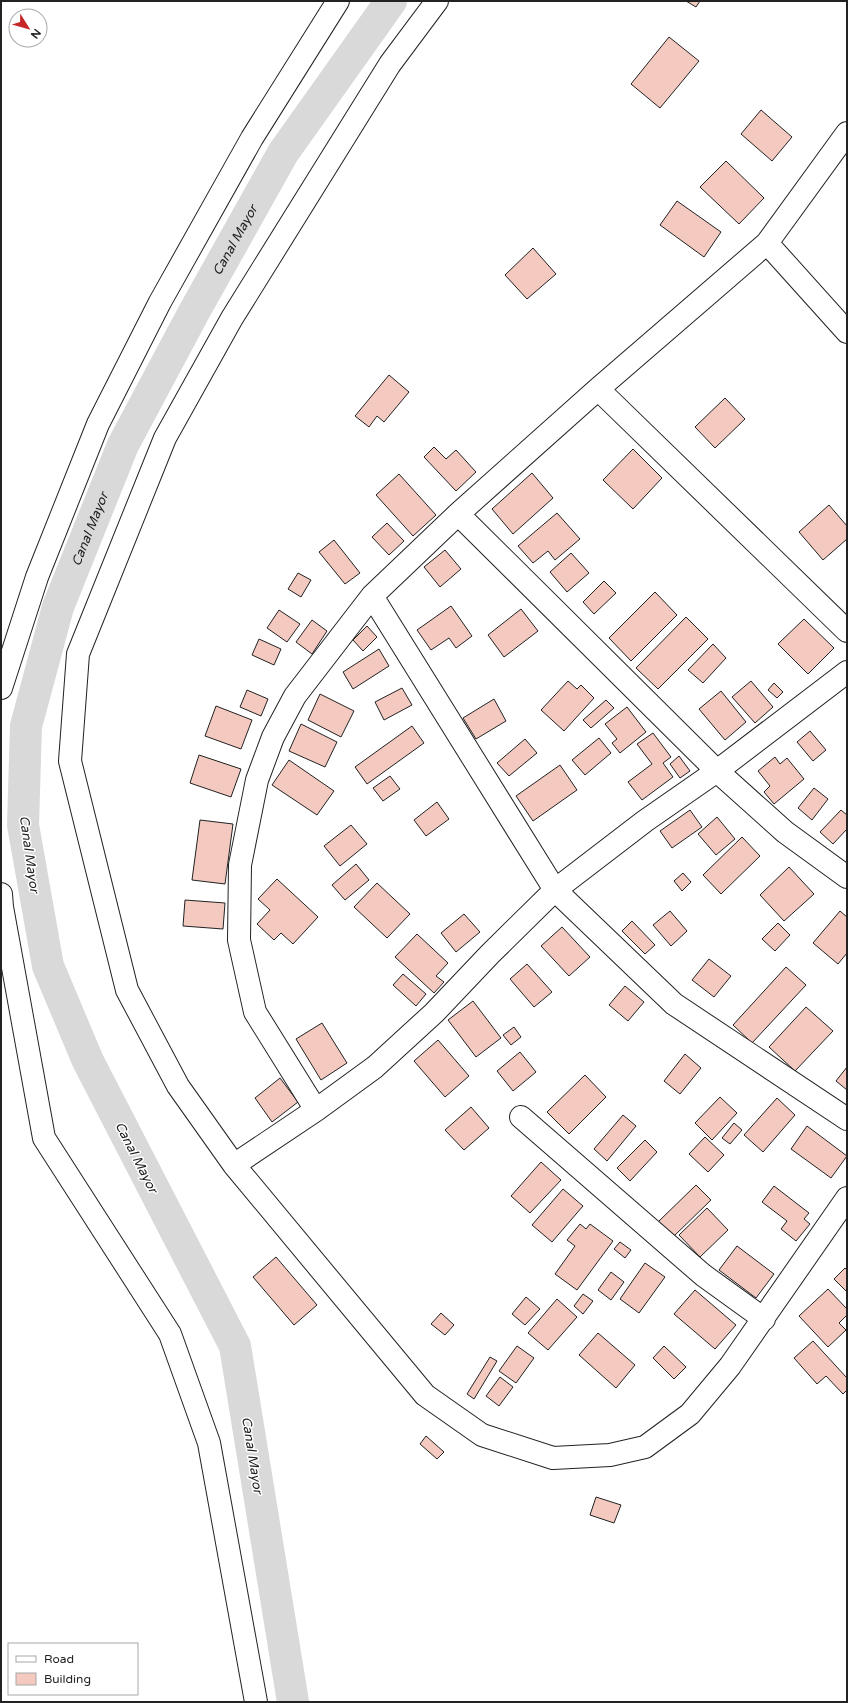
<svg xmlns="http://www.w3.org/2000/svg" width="848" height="1703" font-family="'Varela Round',sans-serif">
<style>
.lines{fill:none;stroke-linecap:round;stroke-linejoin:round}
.canal{stroke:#d9d9d9;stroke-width:32}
.building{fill:#f3c9c0;stroke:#222}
.street-casing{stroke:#222;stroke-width:24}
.street{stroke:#fff;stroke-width:22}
.labels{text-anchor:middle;stroke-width:3;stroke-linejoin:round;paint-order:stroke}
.water-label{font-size:13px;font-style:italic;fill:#222;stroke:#fff}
</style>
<rect width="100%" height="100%" fill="#fff"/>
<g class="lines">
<!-- canal -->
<path class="canal" id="s1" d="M293,1702L235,1346L88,1061L48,966L23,825L26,726L58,607L123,445L194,312L283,153L391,1"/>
</g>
<!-- building -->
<path class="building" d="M686,1H700L696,7Z
M669,37L699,61L660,108L631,84Z
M761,110L792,137L772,161L741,134Z
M726,161L764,198L739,224L700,187Z
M677,201L721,232L704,257L660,225Z
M533,248L556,274L527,299L505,275Z
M389,375L409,392L384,422L377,416L369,427L355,416Z
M725,398L745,419L715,448L695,427Z
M434,447L446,459L456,450L476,472L456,491L424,457Z
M633,449L662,478L633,509L603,480Z
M532,473L553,498L513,534L492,509Z
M399,474L436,515L413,536L376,495Z
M829,505L847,526V539L823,560L799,532Z
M557,513L580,539L555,560L548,551L533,563L518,546Z
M387,523L404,541L389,555L372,537Z
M334,540L360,573L345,584L319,552Z
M445,550L461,569L440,587L424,567Z
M571,553L589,573L567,592L550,572Z
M298,573L311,580L301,597L288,589Z
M604,581L616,593L594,614L583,602Z
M655,592L677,615L631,661L609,638Z
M451,606L472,636L456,648L449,638L431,650L417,630Z
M521,609L538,631L504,657L488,635Z
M279,610L300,624L287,642L267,628Z
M686,617L708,639L658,689L636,668Z
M804,619L834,648L808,674L778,644Z
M312,620L327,631L312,654L296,642Z
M367,626L377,637L363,651L353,640Z
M259,639L281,649L274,665L252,655Z
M713,644L726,658L703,683L688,670Z
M379,649L389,666L353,689L343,672Z
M568,681L577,689L581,685L594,698L564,731L541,710Z
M751,681L773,707L755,723L732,697Z
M774,683L783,692L777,698L768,690Z
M402,688L412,705L384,720L375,702Z
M247,690L268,699L261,716L240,707Z
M721,691L746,722L725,740L699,709Z
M320,694L354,711L341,737L308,720Z
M494,699L506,721L476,739L463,718Z
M606,700L614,708L591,728L583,720Z
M216,706L252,720L241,749L205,736Z
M627,707L646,732L620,753L612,743L617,739L605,724Z
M301,724L337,742L325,767L289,751Z
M412,726L424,743L367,784L355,767Z
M810,731L826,750L813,761L797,742Z
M653,733L671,757L663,763L673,777L642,800L628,782L652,764L637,744Z
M599,738L611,753L585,775L572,760Z
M525,739L537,753L509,776L497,763Z
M199,755L241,769L231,797L190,783Z
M679,756L690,771L680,778L670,764Z
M775,757L780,764L787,758L804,779L774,804L764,792L770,786L758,771Z
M289,760L334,791L317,815L272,785Z
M560,765L577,790L533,821L516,796Z
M390,776L400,789L383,801L373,788Z
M814,788L828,799L812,820L798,808Z
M437,802L449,819L426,836L414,820Z
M690,810L702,827L672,848L660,831Z
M841,810L847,815V829L833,844L820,832Z
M717,817L735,839L716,855L698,834Z
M200,820L233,824L225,884L192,880Z
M351,825L367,844L340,866L324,846Z
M742,837L760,856L721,894L703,875Z
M356,864L369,880L345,900L332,885Z
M789,867L814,894L784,921L760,895Z
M683,873L691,882L682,891L674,881Z
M277,879L318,917L293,944L281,933L274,940L257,924L270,910L258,899Z
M377,883L410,914L387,938L354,907Z
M185,900L225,903L223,929L183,926Z
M670,911L687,931L671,946L653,925Z
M840,911L847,917V953L838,964L813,943Z
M464,914L480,932L456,952L441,933Z
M632,921L655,945L645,954L622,931Z
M778,923L790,935L775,951L762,939Z
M562,927L590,957L569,976L541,946Z
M417,934L448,963L436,976L444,982L434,993L395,957Z
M709,959L731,976L714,997L692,980Z
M527,964L552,992L534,1007L510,979Z
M786,967L806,985L752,1043L733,1025Z
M403,974L426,994L416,1006L393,985Z
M625,986L644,1002L628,1021L609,1005Z
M473,1001L501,1038L476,1057L448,1020Z
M806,1007L833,1031L795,1071L769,1047Z
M322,1023L347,1063L321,1080L296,1039Z
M514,1027L521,1037L511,1045L503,1035Z
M438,1040L469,1076L445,1097L414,1061Z
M520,1052L536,1072L513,1091L497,1071Z
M685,1054L701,1068L680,1094L664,1081Z
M847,1067V1090L836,1081Z
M585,1075L606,1097L569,1134L547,1112Z
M280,1078L298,1102L272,1122L255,1098Z
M720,1097L737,1113L712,1140L695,1123Z
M777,1098L795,1115L763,1152L744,1135Z
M471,1107L489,1128L464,1150L445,1130Z
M623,1115L636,1126L607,1161L594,1149Z
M734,1123L742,1130L730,1144L722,1138Z
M807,1126L847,1156L831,1178L791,1149Z
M705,1137L724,1155L708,1172L689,1154Z
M645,1140L657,1152L630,1181L617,1168Z
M541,1162L561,1180L530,1213L511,1196Z
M696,1185L711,1200L672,1238L657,1223Z
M774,1186L809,1213L804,1219L810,1224L796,1241L781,1229L787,1221L762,1202Z
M563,1189L583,1206L552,1242L532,1225Z
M707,1208L728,1230L700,1257L679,1235Z
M580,1224L586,1229L590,1224L613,1241L577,1290L555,1274L575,1246L567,1240Z
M620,1242L631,1250L625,1258L614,1249Z
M737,1246L774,1274L756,1298L719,1270Z
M276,1257L317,1305L294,1325L253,1277Z
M645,1263L665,1277L639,1313L620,1299Z
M845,1268L847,1270V1292L834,1279Z
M611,1272L624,1282L611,1300L598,1290Z
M828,1289L847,1309V1315L839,1323L846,1330L828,1347L799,1316Z
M695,1290L736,1325L715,1349L674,1314Z
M583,1294L593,1301L583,1314L574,1306Z
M526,1297L540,1309L525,1325L512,1314Z
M557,1299L577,1317L548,1350L528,1333Z
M441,1313L454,1325L445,1335L431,1324Z
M598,1333L635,1365L616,1388L579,1355Z
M813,1341L847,1378V1390L843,1394L826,1376L817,1384L794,1358Z
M517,1346L534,1358L516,1383L499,1371Z
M664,1346L686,1367L674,1379L653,1358Z
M490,1357L497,1361L474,1399L467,1394Z
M500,1377L513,1387L499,1406L486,1396Z
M426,1436L444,1452L437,1459L420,1444Z
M596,1497L621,1505L614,1523L590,1515Z"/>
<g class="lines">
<!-- street casing -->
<g class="street-casing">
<path id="street" d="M437,1L390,64L232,318L165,438L78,654L70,761L127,990L178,1086L234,1165L425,1395L482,1435L553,1458L610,1455L645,1447L690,1414L730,1366L847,1198
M767,243L847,332
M598,389L847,631
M458,514L717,771L785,832L847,877
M372,596L555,890L674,1004L847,1119
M1,688L37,577L98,424L160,302L252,138L338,1
M1,894L2,907L44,1138L170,1334L209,1443L256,1702
M316,1110L255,1012L239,940L240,865L257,780L273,737L295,696L372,596L458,514L598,389L767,243L847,133
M521,1117L703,1275L764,1319
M234,1165L316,1110L375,1067L434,1013L490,954L555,890L645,821L717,771L847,672"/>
</g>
<!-- street -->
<use href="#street" class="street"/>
</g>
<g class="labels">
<!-- water labels -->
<g class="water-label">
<text dy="5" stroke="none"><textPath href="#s1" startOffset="1558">Canal Mayor</textPath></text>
<text dy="5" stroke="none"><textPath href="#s1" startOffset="1234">Canal Mayor</textPath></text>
<text transform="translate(30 854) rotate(82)" y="5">Canal Mayor</text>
<text transform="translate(137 1157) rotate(63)" y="5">Canal Mayor</text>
<text transform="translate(253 1455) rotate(81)" y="5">Canal Mayor</text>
</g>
</g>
<!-- border -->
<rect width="848" height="1703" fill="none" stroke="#222222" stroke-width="4"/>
<!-- legend -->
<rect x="8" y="1643" width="130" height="52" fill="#ffffff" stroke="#a7a7a7"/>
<rect x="16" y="1656" width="20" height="6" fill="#ffffff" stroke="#a7a7a7"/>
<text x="44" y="1663" font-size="12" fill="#222222">Road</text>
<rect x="16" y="1673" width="20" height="12" fill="#f3c9c0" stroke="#a7a7a7"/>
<text x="44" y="1683" font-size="12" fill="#222222">Building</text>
<!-- north arrow -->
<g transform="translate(28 28) rotate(127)"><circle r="19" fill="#ffffff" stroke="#a7a7a7"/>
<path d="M0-3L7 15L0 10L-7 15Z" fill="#c62828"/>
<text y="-6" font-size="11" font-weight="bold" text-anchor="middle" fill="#222222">N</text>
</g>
</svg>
